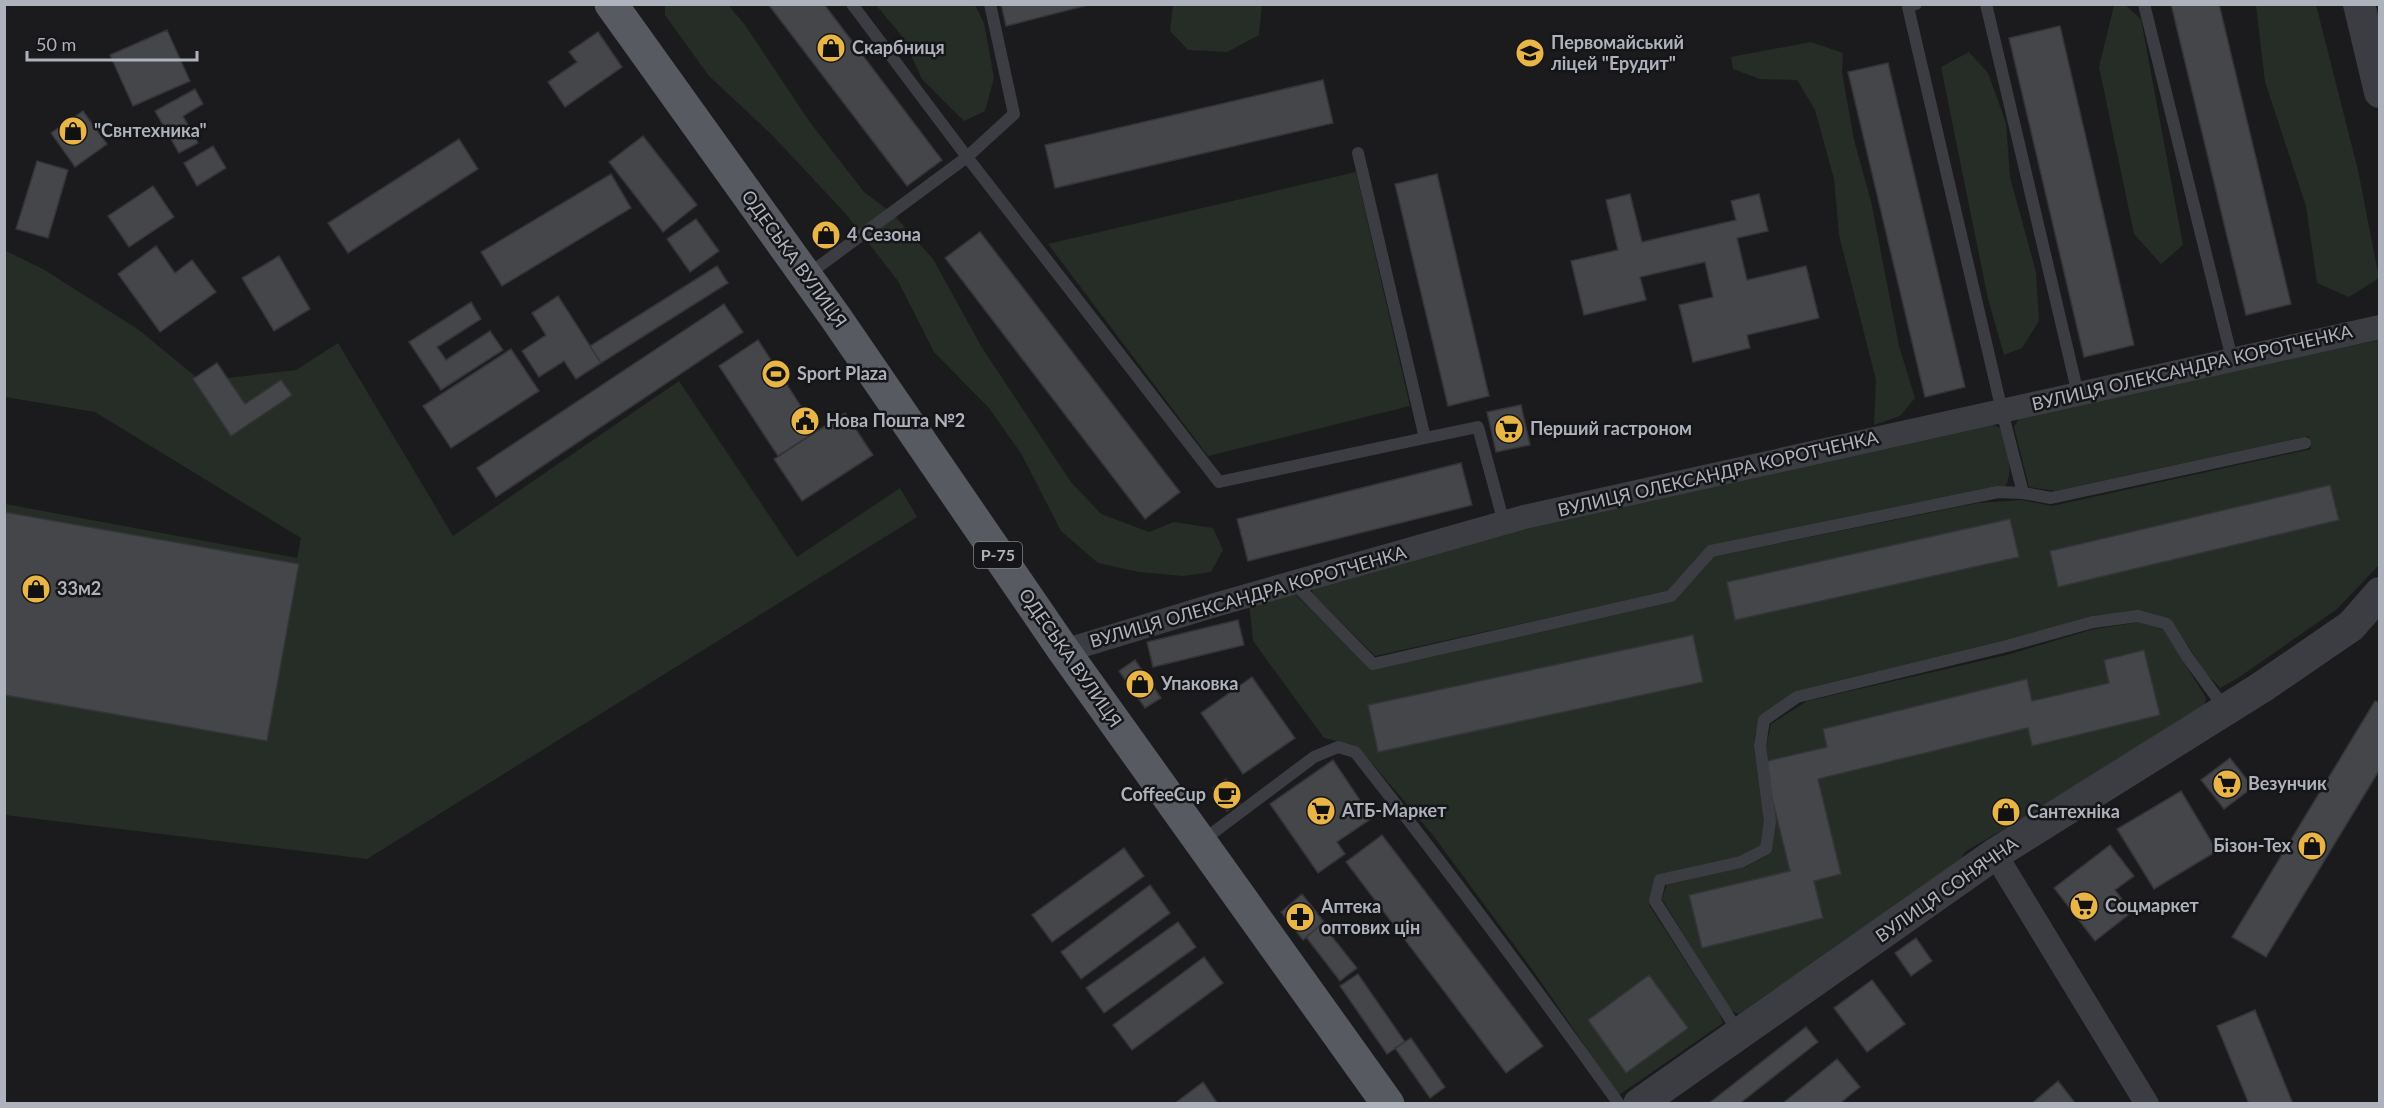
<svg xmlns="http://www.w3.org/2000/svg" width="2384" height="1108" font-family="Lato,sans-serif">
<style>
.green{fill:#252d26}
.building{fill:#45464a;stroke:#353539;stroke-width:1.5}
.lines{fill:none;stroke-linecap:round;stroke-linejoin:round}
.service{stroke:#3c3d42;stroke-width:12}
.minor{stroke:#3c3d42;stroke-width:24}
.tertiary{stroke:#3c3d42;stroke-width:32}
.primary{stroke:#585a61;stroke-width:33}
.labels{text-anchor:middle;stroke-width:5;stroke-linejoin:round;paint-order:stroke}
.shield{fill:#161618;stroke:#80838b;stroke-width:1.5}
.shield-label{font-size:16px;font-weight:bold;fill:#aeb2bc}
.poi-label{font-size:18px;font-weight:bold;fill:#aeb2bc;stroke:#161618;text-anchor:start}
.street-label{font-size:18px;fill:#aeb2bc;stroke:#161618}
</style>
<rect width="100%" height="100%" fill="#1b1b1d"/>
<!-- green -->
<path class="green" d="M1262,4L1259,35L1227,52L1188,50L1170,31L1173,5Z
M665,5H728L745,25L809,121L864,192L892,213L933,259L981,346L1071,482L1101,514L1149,532L1174,522L1213,528L1223,550L1211,572L1183,576L1139,572L1098,563L1061,531L1022,455L989,408L934,352L898,281L845,213L772,135L709,76L665,15Z
M876,5H975L984,23L994,78L985,111L964,121L922,79L902,36Z
M2114,5H2125L2141,19L2183,245L2161,264L2134,234L2099,67Z
M2256,5H2316L2358,170L2379,278L2349,297L2317,283L2306,206L2265,82Z
M1811,42L1843,53L1842,72L1854,140L1871,201L1899,346L1915,398L1900,416L1874,425L1876,380L1839,235L1834,179L1815,110L1797,80L1760,79L1733,69L1731,57Z
M1969,52L1988,73L2006,123L2010,177L2036,272L2039,321L2022,348L2004,355L1988,299L1941,67Z
M1356,172L1410,406L1208,456L1048,244Z
M4,250L43,269L139,330L201,381L296,370L338,343L453,536L679,381L797,557L900,488L917,517L367,859L5,815V695L267,741L299,564L5,512V504L297,558L301,538L95,412L5,397Z
M2379,340V565L2337,609L2238,678L2220,688L2205,672L2179,632L2140,613L2097,615L2056,632L1797,697L1764,720L1755,734L1754,748L1765,821L1761,845L1741,857L1659,875L1649,905L1719,1013L1723,1023L1619,1095L1532,969L1432,834L1370,761L1354,745L1324,738L1253,641L1249,602L1292,591L1370,668L1675,600L1712,557L1978,503L2022,500L2052,506L2311,449L2309,436L2055,491L2029,487L2014,427L2021,415Z
M1992,425L2002,428C2006,446 2015,470 2005,487L1710,546L1670,590L1638,598L1375,656L1312,593L1314,583L1508,528Z
M2140,622L2164,630L2206,698L2204,710L2091,779L1966,851L1958,863L1739,1014L1731,1011L1662,899L1667,884L1745,867L1770,854L1774,824L1766,747L1771,724L1807,701L2007,655L2094,629Z"/>
<!-- building -->
<path class="building" d="M768,4H824L942,160L907,186Z
M1001,4H1092L1006,26Z
M2171,4H2219L2291,304L2246,315Z
M2060,26L2134,345L2084,357L2009,38Z
M167,30L190,81L133,106L110,55Z
M598,32L622,67L565,107L548,82L577,62L569,52Z
M1888,63L1965,387L1925,397L1848,72Z
M1323,80L1333,123L1055,188L1045,145Z
M195,89L203,104L183,116L198,143L179,153L155,111Z
M83,111L107,144L75,167L51,133Z
M643,136L697,205L663,232L609,162Z
M459,139L478,169L348,253L328,223Z
M213,146L226,168L197,186L184,163Z
M37,161L68,170L48,238L16,229Z
M611,174L631,208L502,286L481,252Z
M1437,174L1489,396L1448,406L1395,184Z
M153,186L174,217L129,247L108,216Z
M1630,194L1642,242L1736,220L1731,201L1759,194L1768,231L1737,238L1747,280L1806,266L1819,318L1747,335L1750,348L1693,362L1679,305L1713,297L1705,262L1640,277L1646,300L1584,315L1571,261L1618,250L1606,200Z
M696,219L719,251L690,272L667,239Z
M980,232L1180,492L1145,519L945,258Z
M156,246L175,273L192,260L216,292L160,332L118,274Z
M279,256L310,309L274,331L242,278Z
M717,266L728,283L601,363L590,346Z
M558,296L601,363L576,379L564,361L539,377L522,351L546,335L532,313Z
M471,302L481,319L437,347L446,360L490,331L503,350L441,390L409,342Z
M724,304L743,332L496,497L477,468Z
M758,340L817,431L778,456L719,366Z
M511,349L539,391L451,448L423,406Z
M217,363L245,404L281,380L292,395L231,436L193,379Z
M1521,405L1530,445L1496,452L1487,412Z
M845,413L873,455L802,501L774,459Z
M1461,463L1472,505L1248,561L1237,519Z
M2330,485L2339,520L2058,587L2050,551Z
M4,512L299,564L267,741L4,695Z
M2010,519L2019,557L1735,620L1727,582Z
M1238,620L1244,645L1153,667L1147,642Z
M1693,635L1703,682L1378,752L1368,705Z
M2144,650L2160,715L2032,746L2028,728L1818,779L1841,874L1814,881L1823,918L1702,948L1689,895L1790,871L1763,762L1827,747L1823,729L2027,679L2032,701L2109,683L2104,660Z
M1135,660L1161,698L1145,708L1119,671Z
M1252,677L1295,738L1243,774L1201,713Z
M2375,701L2380,703V769L2266,957L2232,937Z
M2230,758L2253,787L2224,809L2201,780Z
M1333,760L1372,818L1337,842L1345,854L1318,873L1270,804Z
M1226,779L1240,803L1227,811L1213,788Z
M2181,791L2217,851L2154,889L2117,829Z
M2009,797L2019,818L2004,825L1993,806Z
M1382,835L1543,1046L1506,1073L1346,862Z
M2110,845L2134,876L2115,890L2132,912L2095,941L2054,888Z
M1124,848L1144,876L1052,942L1032,915Z
M1150,885L1170,913L1081,979L1061,952Z
M1302,894L1324,922L1303,940L1281,912Z
M1178,922L1196,947L1104,1013L1086,988Z
M1322,924L1357,968L1340,981L1306,937Z
M1916,938L1932,961L1911,976L1895,953Z
M1204,957L1223,983L1132,1050L1113,1025Z
M1358,974L1405,1042L1387,1054L1340,986Z
M1649,975L1688,1028L1626,1073L1588,1020Z
M1872,980L1905,1024L1867,1052L1834,1008Z
M2255,1010L2293,1104H2249L2217,1026Z
M1806,1027L1818,1042L1739,1104H1708Z
M1411,1038L1445,1087L1430,1098L1395,1048Z
M1837,1059L1860,1087L1839,1104H1782Z
M2058,1081L2076,1104H2031Z
M1203,1082L1218,1104H1174Z"/>
<g class="lines">
<!-- service -->
<path class="service" d="M852,4L967,157L1219,482L1425,438
M1916,4L1908,7L2002,411L2023,493
M1986,4L2078,394
M2144,4L2232,359
M1358,153L1425,438L1478,427L1504,523
M806,276L967,157L1014,114L990,4
M1293,582L1373,664L1671,596L1711,551L1998,492L2023,493L2051,498L2305,443
M1202,841L1314,757L1338,747L1355,752C1446,867 1533,984 1619,1104
M1739,1033L1655,901L1660,880L1741,862L1766,849L1770,821L1760,746L1764,720L1797,697L2007,646L2093,622L2138,616L2167,624L2188,658L2226,710"/>
<!-- minor -->
<path class="minor" d="M1064,651L1215,605L1524,517L2380,327
M1995,854L2147,1104"/>
<!-- tertiary -->
<path class="tertiary" d="M2359,4L2380,92
M1639,1104L1995,854L2262,687L2351,626L2380,593"/>
<!-- primary -->
<path class="primary" d="M611,4L836,318L1064,651L1388,1104"/>
</g>
<!-- icons -->
<defs>
<g id="shop-disc" transform="scale(1.5)"><circle r="9.5" fill="#e9b546" stroke="#161618"/><path d="M-5-2.5h2.3a2.7 3.5 0 0 1 5.4 0H5L5.5 6h-11ZM-1.5-2.5h3a1.5 2.3 0 0 0-3 0Z" fill="#111"/></g>
<g id="school-disc" transform="scale(1.5)"><circle r="9.5" fill="#e9b546" stroke="#161618"/><path d="M0-5L7-2L0 1L-7-2ZM-4 1L0 2.5L4 1V4Q0 6-4 4Z" fill="#111"/></g>
<g id="stadium-disc" transform="scale(1.5)"><circle r="9.5" fill="#e9b546" stroke="#161618"/><path d="M0-5a6.5 5 0 1 0 0 10a6.5 5 0 1 0 0-10ZM-3.5-1.8h7v3.6h-7Z" fill="#111"/></g>
<g id="civic-disc" transform="scale(1.5)"><circle r="9.5" fill="#e9b546" stroke="#161618"/><path d="M-.6-6.5H3V-4.5H.6V-3L4-1V1h2V6H-6V1h2V-1L-.6-3ZM-1.2 2.5V6h2.4V2.5Z" fill="#111"/></g>
<g id="supermarket-disc" transform="scale(1.5)"><circle r="9.5" fill="#e9b546" stroke="#161618"/><path d="M-6-5.5h2.5l.6 2H6L4.5 2H-2.5L-4.4-4H-6ZM-1.5 3.2a1.3 1.3 0 1 0 .1 0ZM3 3.2a1.3 1.3 0 1 0 .1 0Z" fill="#111"/></g>
<g id="cafe-disc" transform="scale(1.5)"><circle r="9.5" fill="#e9b546" stroke="#161618"/><path d="M-5.5-4.5H6V0H3Q3 3.5 0 3.5H-2.5Q-5.5 3.5-5.5 0ZM3-3.2v2h1.7v-2ZM-6 4.5H4V6H-6Z" fill="#111"/></g>
<g id="pharmacy-disc" transform="scale(1.5)"><circle r="9.5" fill="#e9b546" stroke="#161618"/><path d="M-2-6h4v4h4v4h-4v4h-4v-4h-4v-4h4Z" fill="#111"/></g>
</defs>
<g fill-rule="evenodd">
<use href="#shop-disc" x="831" y="48"/>
<use href="#school-disc" x="1530" y="53"/>
<use href="#shop-disc" x="73" y="131"/>
<use href="#shop-disc" x="826" y="235"/>
<use href="#stadium-disc" x="776" y="374"/>
<use href="#civic-disc" x="805" y="421"/>
<use href="#supermarket-disc" x="1509" y="429"/>
<use href="#shop-disc" x="36" y="589"/>
<use href="#shop-disc" x="1140" y="684"/>
<use href="#supermarket-disc" x="2227" y="784"/>
<use href="#cafe-disc" x="1227" y="795"/>
<use href="#supermarket-disc" x="1321" y="811"/>
<use href="#shop-disc" x="2006" y="812"/>
<use href="#shop-disc" x="2312" y="846"/>
<use href="#supermarket-disc" x="2084" y="906"/>
<use href="#pharmacy-disc" x="1300" y="917"/>
</g>
<g class="labels">
<!-- shield labels -->
<rect class="shield" x="974" y="542" width="48" height="26" rx="4.5"/>
<g class="shield-label">
<text x="998" y="561">Р-75</text>
</g>
<!-- poi labels -->
<g class="poi-label">
<text x="1551" y="49">Первомайський<tspan x="1551" dy="21">ліцей "Ерудит"</tspan></text>
<text x="852" y="54">Скарбниця</text>
<text x="94" y="137">"Свнтехника"</text>
<text x="847" y="241">4 Сезона</text>
<text x="797" y="380">Sport Plaza</text>
<text x="826" y="427">Нова Пошта №2</text>
<text x="1530" y="435">Перший гастроном</text>
<text x="57" y="595">33м2</text>
<text x="1161" y="690">Упаковка</text>
<text x="2248" y="790">Везунчик</text>
<text x="1206" y="801" text-anchor="end">CoffeeCup</text>
<text x="1342" y="817">АТБ-Маркет</text>
<text x="2027" y="818">Сантехніка</text>
<text x="2291" y="852" text-anchor="end">Бізон-Тех</text>
<text x="2105" y="912">Соцмаркет</text>
<text x="1321" y="913">Аптека<tspan x="1321" dy="21">оптових цін</tspan></text>
</g>
<!-- street labels -->
<g class="street-label">
<text transform="translate(794 259) rotate(54)" y="6">ОДЕСЬКА ВУЛИЦЯ</text>
<text transform="translate(2192 368) rotate(-13)" y="6">ВУЛИЦЯ ОЛЕКСАНДРА КОРОТЧЕНКА</text>
<text transform="translate(1718 474) rotate(-13)" y="6">ВУЛИЦЯ ОЛЕКСАНДРА КОРОТЧЕНКА</text>
<text transform="translate(1248 597) rotate(-16)" y="6">ВУЛИЦЯ ОЛЕКСАНДРА КОРОТЧЕНКА</text>
<text transform="translate(1070 658) rotate(55)" y="6">ОДЕСЬКА ВУЛИЦЯ</text>
<text transform="translate(1947 890) rotate(-35)" y="6">ВУЛИЦЯ СОНЯЧНА</text>
</g>
</g>
<!-- border -->
<rect width="2384" height="1108" fill="none" stroke="#aeb2bc" stroke-width="12"/>
<!-- scale -->
<path d="M27 51v9h170v-9" fill="none" stroke="#aeb2bc" stroke-width="3"/>
<text x="36" y="51" font-size="18" fill="#aeb2bc" stroke="#161618" stroke-width="4.5" paint-order="stroke">50 m</text>
</svg>
